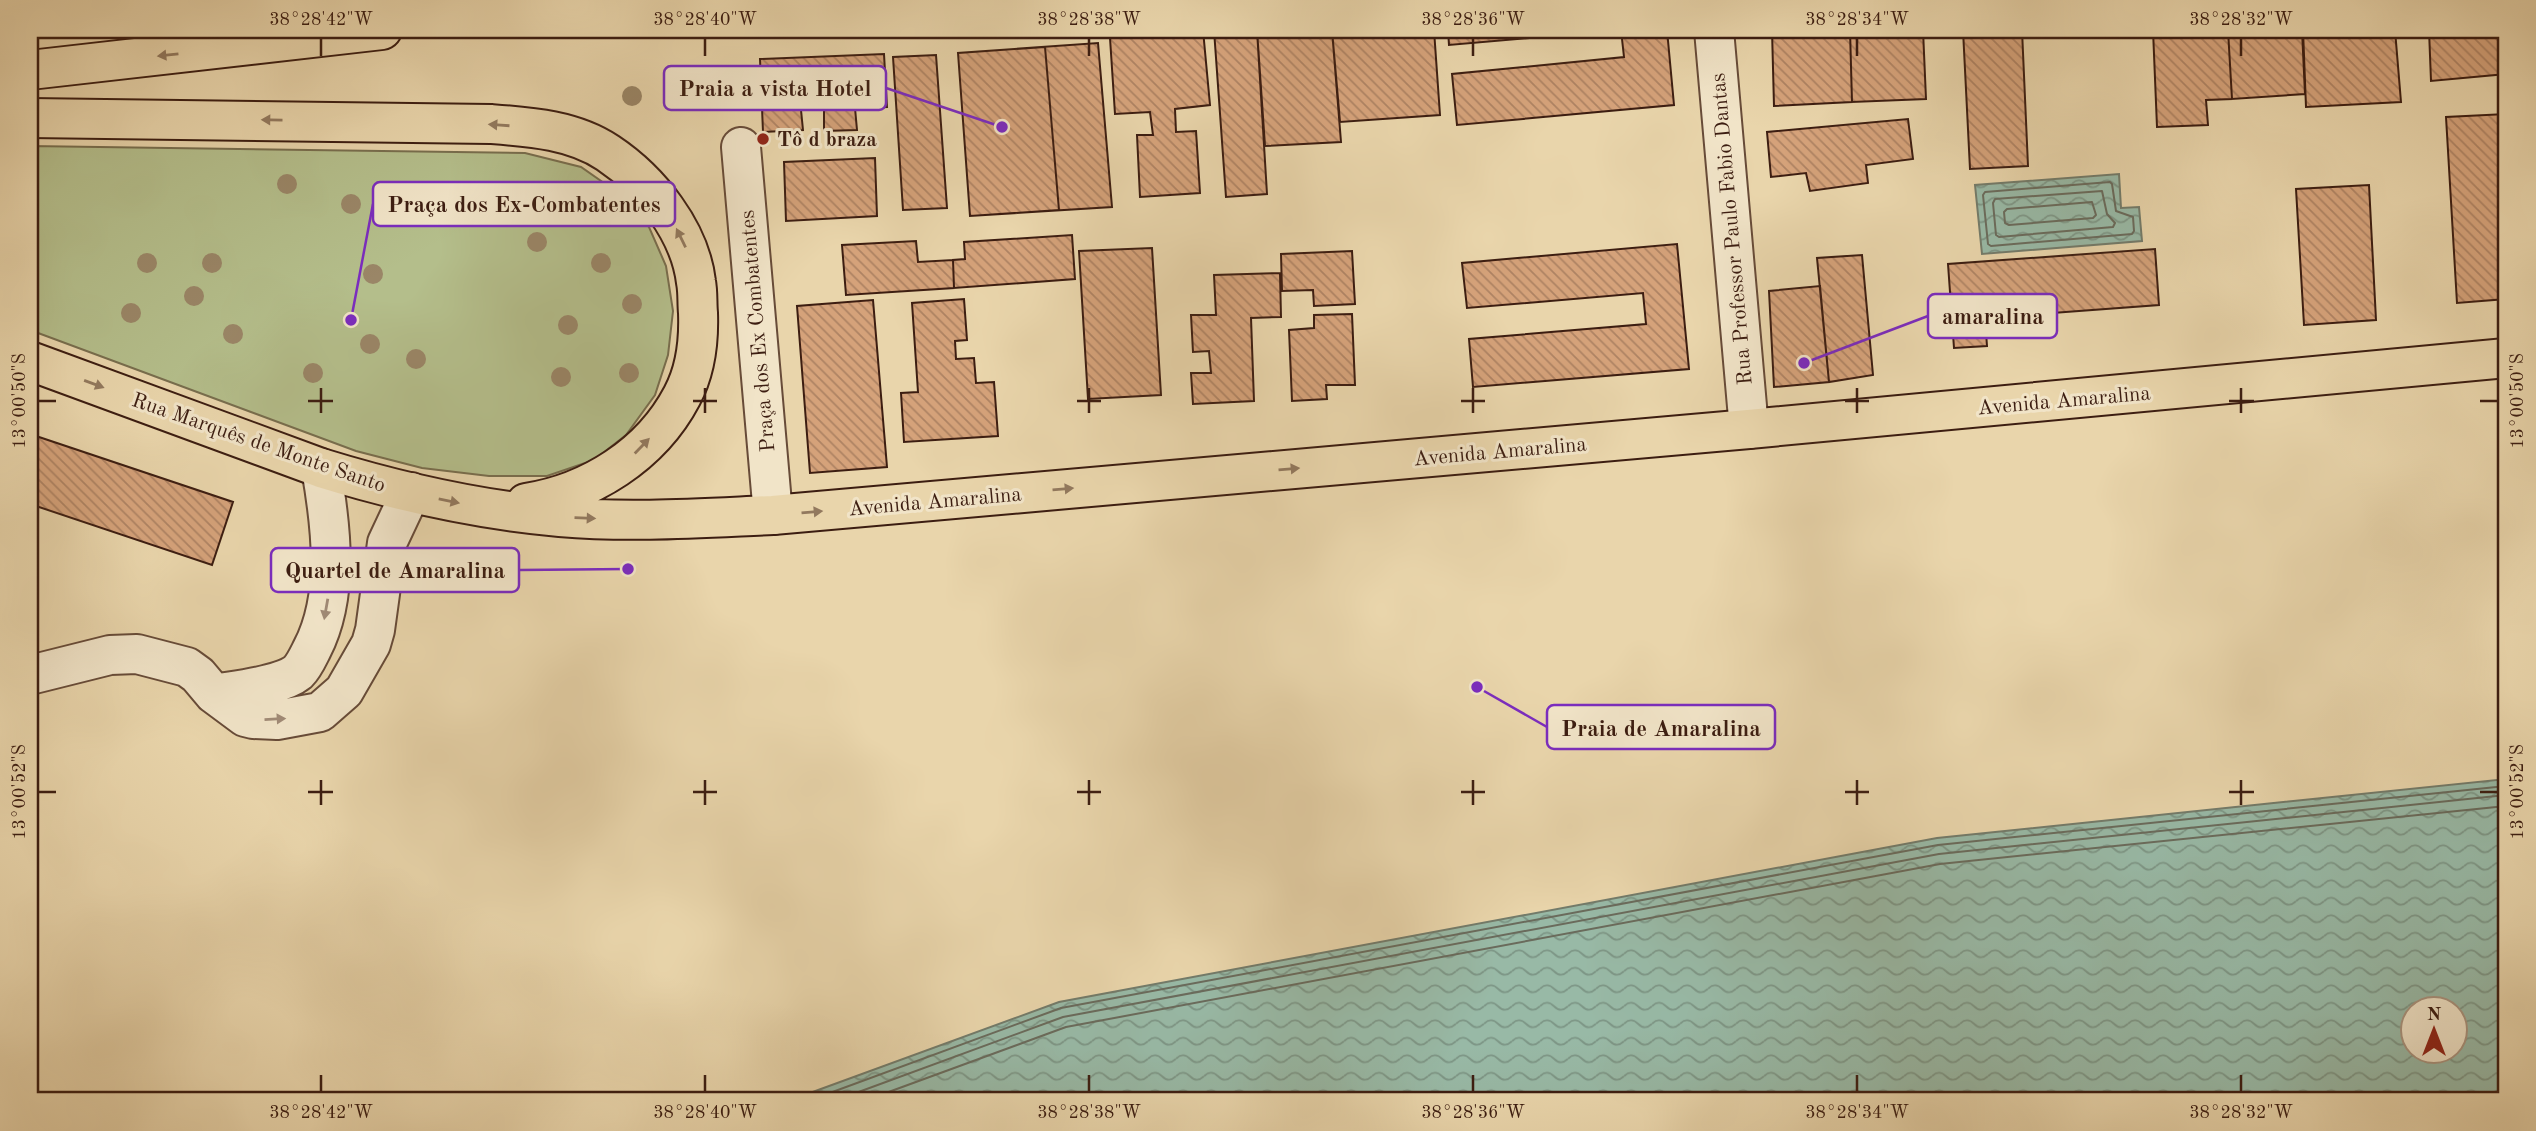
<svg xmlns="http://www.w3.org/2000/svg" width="2536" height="1131" font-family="'Old Standard TT',serif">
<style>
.park{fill:#b4be8b;stroke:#786e4e;stroke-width:2}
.water{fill:url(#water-waves);stroke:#737b6a;stroke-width:2;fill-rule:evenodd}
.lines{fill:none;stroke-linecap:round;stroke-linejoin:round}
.shore{stroke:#6a6b5c;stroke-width:2}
.building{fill:url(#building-back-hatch);stroke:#3c1d11;stroke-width:2}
.minor-casing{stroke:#674b38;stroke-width:42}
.major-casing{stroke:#3c1d11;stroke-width:42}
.minor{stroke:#f1e4c8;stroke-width:38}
.major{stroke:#e9d5ab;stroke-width:38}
.tree{fill:#9a8667}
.oneway{fill:#92795e}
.oneway2{fill:#a08a76}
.ticks{fill:none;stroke:#3c1d11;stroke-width:2.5}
.poi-dot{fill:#8f2418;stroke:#f1e4c8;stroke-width:2.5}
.labels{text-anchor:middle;stroke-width:6;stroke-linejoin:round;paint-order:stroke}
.poi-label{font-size:21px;font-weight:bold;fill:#3c1d11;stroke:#f1e4c8;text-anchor:start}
.street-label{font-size:21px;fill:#3c1d11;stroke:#f1e4c8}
.leader{fill:none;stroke:#7b2cbf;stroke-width:2.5}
.callout-dot{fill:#7b2cbf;stroke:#f1e4c8;stroke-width:2.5}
.callout{fill:#f1e4c8;stroke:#7b2cbf;stroke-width:2.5}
.callout-label{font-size:23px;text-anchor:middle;font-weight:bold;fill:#3c1d11}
.neatline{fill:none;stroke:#3c1d11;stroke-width:2.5}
.ticks-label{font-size:18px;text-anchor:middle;fill:#3c1d11}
</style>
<defs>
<pattern id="water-waves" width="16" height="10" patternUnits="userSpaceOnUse" patternTransform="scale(1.75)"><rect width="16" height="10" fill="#98b9a6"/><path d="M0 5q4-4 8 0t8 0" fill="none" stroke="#7d9686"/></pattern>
<pattern id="building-back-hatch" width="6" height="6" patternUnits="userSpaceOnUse" patternTransform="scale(1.75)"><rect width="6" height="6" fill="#d5a27a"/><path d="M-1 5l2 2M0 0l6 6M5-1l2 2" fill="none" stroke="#ae8363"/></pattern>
</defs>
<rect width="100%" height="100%" fill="#e9d5ab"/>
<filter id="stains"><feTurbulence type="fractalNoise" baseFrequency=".00286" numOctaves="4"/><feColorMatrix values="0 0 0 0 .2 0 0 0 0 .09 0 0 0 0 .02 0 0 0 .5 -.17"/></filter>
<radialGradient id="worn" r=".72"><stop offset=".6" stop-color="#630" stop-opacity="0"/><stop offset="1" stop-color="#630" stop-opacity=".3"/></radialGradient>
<!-- park -->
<path class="park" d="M30,146L525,153L581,167L621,195L649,227L666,266L673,311L668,355L655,395L626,435L594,460L547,476H489L422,468L356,451L30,330Z"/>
<!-- water -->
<path class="water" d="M2119,174L2121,208L2139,207L2142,241L1982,254L1975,185Z
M2506,779V1101H788L1059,1002L1937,838ZM2414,1009H2456V1050H2414Z"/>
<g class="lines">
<!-- shore -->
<path class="shore" d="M2110,182L2112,184L2116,211L2133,217L2134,231L2132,234L1991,246L1988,244L1983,195L1985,192Z
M2102,191L2107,214L2115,223L2113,227L1999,237L1996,235L1993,203L1995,199Z
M2092,202L2096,215L2093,218L2009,225L2005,223L2004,212L2007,209Z
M808,1101L1061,1008L1938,845L2506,786
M834,1101L1063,1017L1939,854L2506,795
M864,1101L1066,1027L1940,864L2506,806"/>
</g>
<!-- building -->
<path class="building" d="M1203,30L1210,105L1175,109L1176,132L1196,131L1200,193L1140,197L1137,135H1153L1150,112L1115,114L1110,38Z
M1214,30H1257L1267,194L1226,197Z
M1257,30H1332L1341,142L1265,146Z
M1332,30H1434L1440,115L1340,122Z
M1448,30H1667L1674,105L1457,125L1452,74L1624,57L1621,30L1449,45Z
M1772,30H1850L1852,102L1774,106Z
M1850,30H1923L1926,99L1852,102Z
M1963,30H2022L2028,166L1970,169Z
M2153,30H2228L2232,99L2206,100L2208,125L2157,127Z
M2228,30H2302L2305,94L2232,99Z
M2303,30H2395L2401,102L2306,107Z
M2429,30H2506V74L2431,81Z
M1098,43L1112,207L970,216L958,53Z
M1045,47L1059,210L970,216L958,53Z
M884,54L887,107L855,108L857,130L824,131V110H801L803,130L763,132L760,59Z
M936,55L947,208L903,210L893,57Z
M2506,114V299L2457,303L2446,117Z
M1908,119L1913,159L1866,165L1868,183L1810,191L1806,173L1771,177L1767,132Z
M875,158L877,216L786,221L784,162Z
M2369,185L2376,320L2304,325L2296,189Z
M1072,235L1075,279L954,288L953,260L965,259L964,242Z
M916,241L918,262L953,260L954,288L846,295L842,245Z
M1677,244L1689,369L1473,387L1469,339L1646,324L1643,293L1467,308L1462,263Z
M1152,248L1161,395L1088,399L1079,251Z
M2155,249L2159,305L1985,318L1987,346L1954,348L1948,264Z
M1352,251L1355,304L1314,306L1313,290L1282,291L1281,254Z
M1862,255L1873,375L1829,382L1817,258Z
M1280,273L1281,317L1251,318L1254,401L1193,404L1191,373H1211L1209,351L1193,352L1191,315H1216L1214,275Z
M1820,286L1829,382L1774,387L1769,291Z
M964,299L967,340L955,341L956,359L974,358L976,383L994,382L998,436L904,442L901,393L918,392L912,303Z
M873,300L887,467L810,473L797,306Z
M1352,314L1355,385H1326L1327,399L1292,401L1289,330L1314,328V315Z
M30,434L233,502L212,565L30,504Z"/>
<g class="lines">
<!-- minor casing -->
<g class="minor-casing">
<path id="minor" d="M1714,30L1749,429
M741,147L773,515
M30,675L110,655L137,654L187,667L198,675L214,694L245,717L253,719L277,720L320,712L344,691L371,644L375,630L387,543L411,492
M214,694C236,690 281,686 298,672C304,666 308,657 312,649C340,595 331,525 321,468"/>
</g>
<!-- major casing -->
<g class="major-casing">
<path id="major" d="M30,70L382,30
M30,118L491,124C531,127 574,130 608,153C650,181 690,231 696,282C698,292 697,303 698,313C699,341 695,372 682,396C651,455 590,493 526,503
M30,361L321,468C399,492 479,510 560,517C631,523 702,518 773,515L1749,429L2506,358"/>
</g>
<!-- minor -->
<use href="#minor" class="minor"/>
<!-- major -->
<use href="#major" class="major"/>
</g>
<!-- trees -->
<g class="tree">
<circle cx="632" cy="96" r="10"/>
<circle cx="287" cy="184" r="10"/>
<circle cx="402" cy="191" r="10"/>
<circle cx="351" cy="204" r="10"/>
<circle cx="537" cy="242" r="10"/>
<circle cx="147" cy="263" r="10"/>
<circle cx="212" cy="263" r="10"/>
<circle cx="601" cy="263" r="10"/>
<circle cx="373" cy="274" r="10"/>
<circle cx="194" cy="296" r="10"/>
<circle cx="632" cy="304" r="10"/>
<circle cx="131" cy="313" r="10"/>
<circle cx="568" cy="325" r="10"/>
<circle cx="233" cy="334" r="10"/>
<circle cx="370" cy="344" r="10"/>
<circle cx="416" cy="359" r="10"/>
<circle cx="313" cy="373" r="10"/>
<circle cx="629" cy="373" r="10"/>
<circle cx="561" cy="377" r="10"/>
</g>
<!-- one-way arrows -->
<defs><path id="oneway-solid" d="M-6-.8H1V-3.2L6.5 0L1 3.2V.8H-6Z" transform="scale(1.75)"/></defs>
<g class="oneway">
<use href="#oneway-solid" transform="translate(168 55) rotate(174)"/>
<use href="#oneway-solid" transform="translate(272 120) rotate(-179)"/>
<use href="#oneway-solid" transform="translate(499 125) rotate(-176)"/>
<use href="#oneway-solid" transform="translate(681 238) rotate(-116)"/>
<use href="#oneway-solid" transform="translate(94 384) rotate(20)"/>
<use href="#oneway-solid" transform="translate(642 446) rotate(-46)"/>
<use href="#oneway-solid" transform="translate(1289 469) rotate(-5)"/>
<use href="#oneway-solid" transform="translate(1063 489) rotate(-5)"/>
<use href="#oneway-solid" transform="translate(449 501) rotate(11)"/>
<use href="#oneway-solid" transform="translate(812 512) rotate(-5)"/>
<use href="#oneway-solid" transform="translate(585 518) rotate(2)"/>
</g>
<g class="oneway2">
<use href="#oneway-solid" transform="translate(326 609) rotate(100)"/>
<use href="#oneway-solid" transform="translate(275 719) rotate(-3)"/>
</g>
<!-- ticks -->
<path class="ticks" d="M321,38V56M705,38V56M1089,38V56M1473,38V56M1857,38V56M2241,38V56M321,388V413M705,388V413M1089,388V413M1473,388V413M1857,388V413M2241,388V413M38,401H56M308,401H333M693,401H717M1077,401H1101M1461,401H1485M1845,401H1869M2229,401H2254M2480,401H2498M321,780V805M705,780V805M1089,780V805M1473,780V805M1857,780V805M2241,780V805M38,792H56M308,792H333M693,792H717M1077,792H1101M1461,792H1485M1845,792H1869M2229,792H2254M2480,792H2498M321,1075V1092M705,1075V1092M1089,1075V1092M1473,1075V1092M1857,1075V1092M2241,1075V1092"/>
<!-- markers -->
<circle class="poi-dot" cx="763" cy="139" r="7"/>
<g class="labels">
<!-- poi labels -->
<g class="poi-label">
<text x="777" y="146">Tô d braza</text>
</g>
<!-- street labels -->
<g class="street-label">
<text transform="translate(1731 229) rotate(-95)" y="7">Rua Professor Paulo Fabio Dantas</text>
<text transform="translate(757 331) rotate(-95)" y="7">Praça dos Ex Combatentes</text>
<text transform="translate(2064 400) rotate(-5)" y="7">Avenida Amaralina</text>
<text transform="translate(259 442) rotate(19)" y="7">Rua Marquês de Monte Santo</text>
<text transform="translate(1500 451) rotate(-5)" y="7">Avenida Amaralina</text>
<text transform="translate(935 501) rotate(-5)" y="7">Avenida Amaralina</text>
</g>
</g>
<!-- callouts -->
<path class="leader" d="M1002 127L886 88M351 320L373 204M1804 363L1928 316M628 569L519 570M1477 687L1547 727"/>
<g class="callout-dot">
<circle cx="1002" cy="127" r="7"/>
<circle cx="351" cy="320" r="7"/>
<circle cx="1804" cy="363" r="7"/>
<circle cx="628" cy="569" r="7"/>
<circle cx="1477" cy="687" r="7"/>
</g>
<g class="callout">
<rect x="664" y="66" width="222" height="44" rx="7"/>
<rect x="373" y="182" width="302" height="44" rx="7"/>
<rect x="1928" y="294" width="129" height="44" rx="7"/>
<rect x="271" y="548" width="248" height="44" rx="7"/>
<rect x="1547" y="705" width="228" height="44" rx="7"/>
</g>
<g class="callout-label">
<text x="775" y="96">Praia a vista Hotel</text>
<text x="524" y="212">Praça dos Ex-Combatentes</text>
<text x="1993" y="324">amaralina</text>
<text x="395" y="578">Quartel de Amaralina</text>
<text x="1661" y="736">Praia de Amaralina</text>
</g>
<!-- margin -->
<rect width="2536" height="1131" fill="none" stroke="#e9d5ab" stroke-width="77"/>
<!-- north arrow -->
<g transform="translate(2434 1030)"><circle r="33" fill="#f1e4c8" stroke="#a9947f" stroke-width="2"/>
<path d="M0-5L12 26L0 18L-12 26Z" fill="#8f2418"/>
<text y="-10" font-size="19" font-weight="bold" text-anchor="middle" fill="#3c1d11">N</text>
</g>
<rect x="38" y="38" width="2460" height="1054" class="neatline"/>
<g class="ticks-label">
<text x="321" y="25">38°28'42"W</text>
<text x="705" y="25">38°28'40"W</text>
<text x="1089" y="25">38°28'38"W</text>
<text x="1473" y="25">38°28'36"W</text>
<text x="1857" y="25">38°28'34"W</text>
<text x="2241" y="25">38°28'32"W</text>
<text transform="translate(19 401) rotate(-90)" y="6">13°00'50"S</text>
<text transform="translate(2517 401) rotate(-90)" y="6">13°00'50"S</text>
<text transform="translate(19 792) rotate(-90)" y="6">13°00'52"S</text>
<text transform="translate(2517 792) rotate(-90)" y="6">13°00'52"S</text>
<text x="321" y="1118">38°28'42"W</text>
<text x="705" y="1118">38°28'40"W</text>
<text x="1089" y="1118">38°28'38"W</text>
<text x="1473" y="1118">38°28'36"W</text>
<text x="1857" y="1118">38°28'34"W</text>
<text x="2241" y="1118">38°28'32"W</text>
</g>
<rect width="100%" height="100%" filter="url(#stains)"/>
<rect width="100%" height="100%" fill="url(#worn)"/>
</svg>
